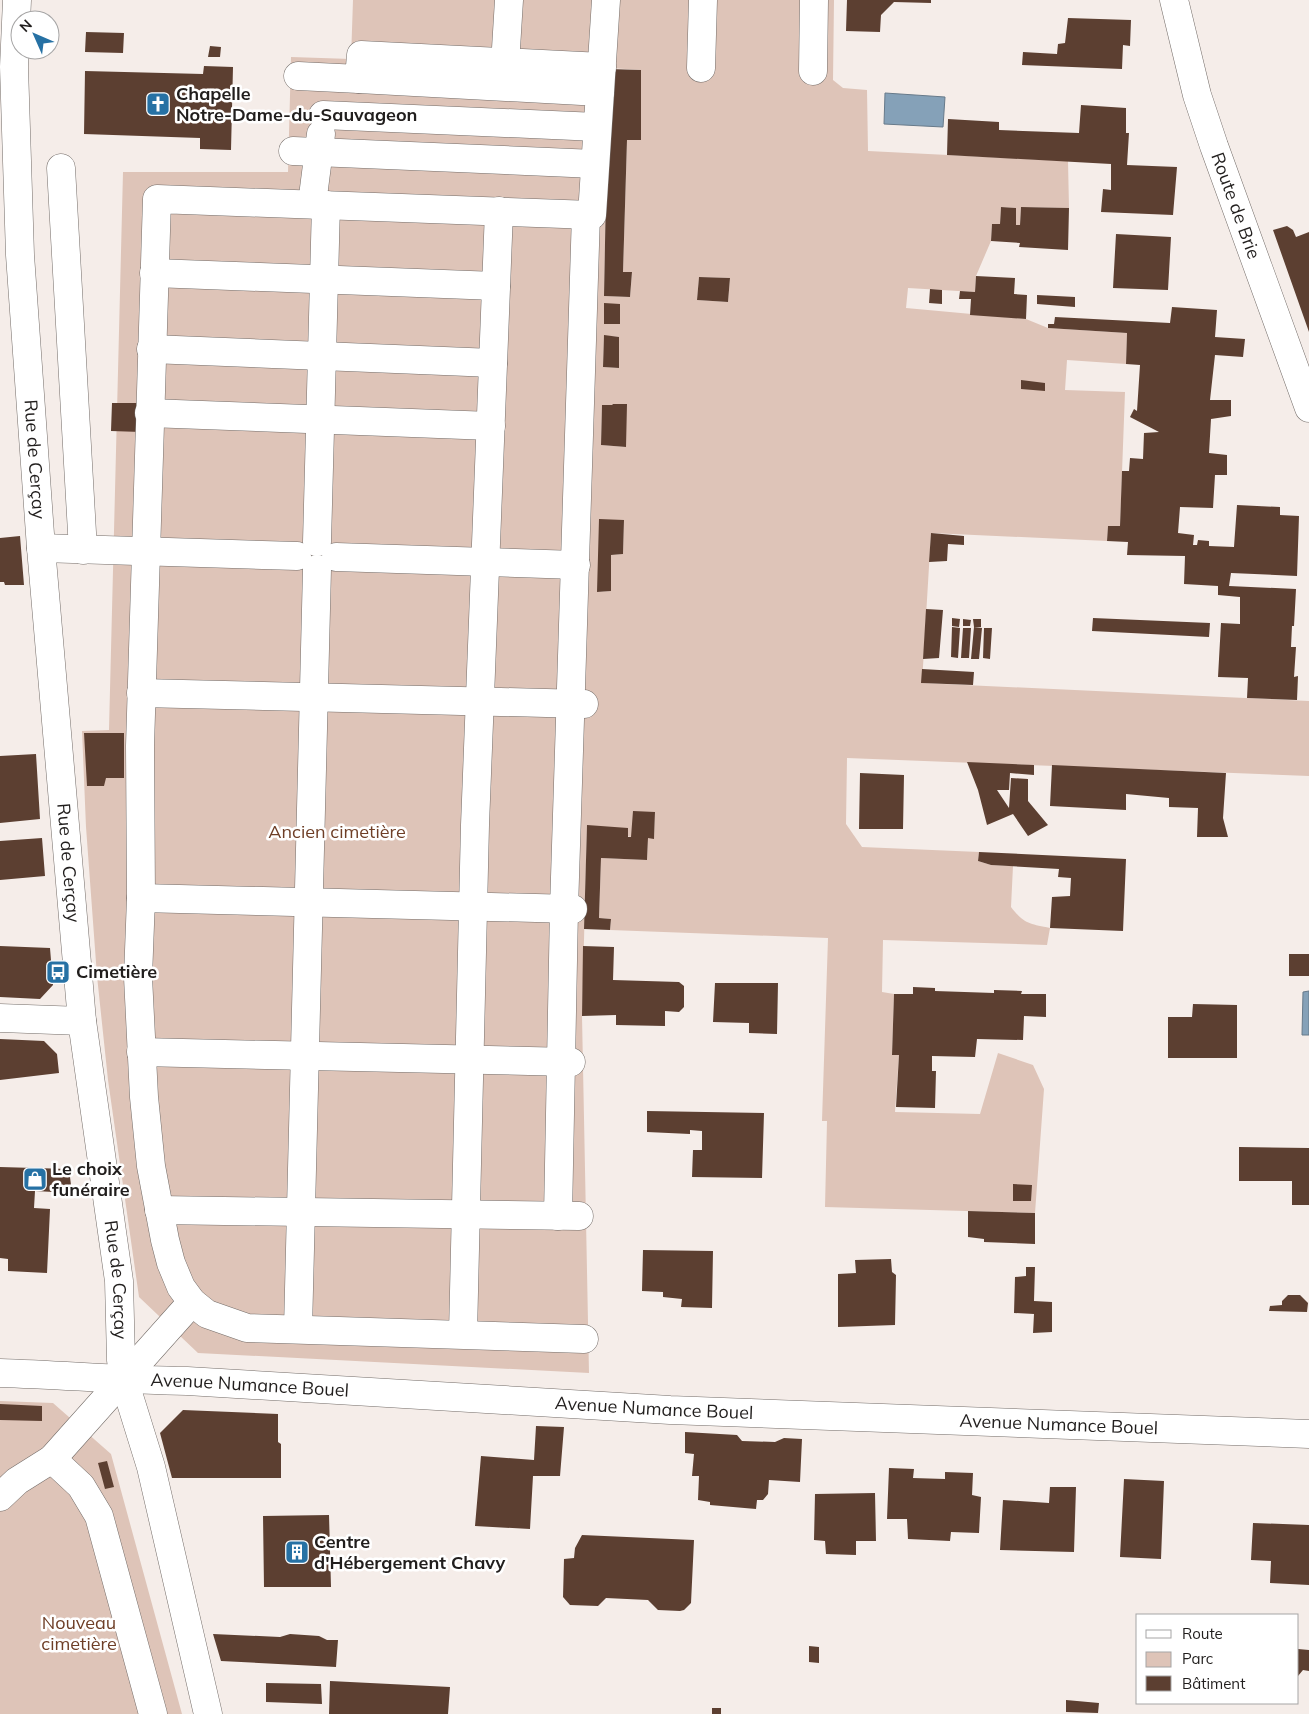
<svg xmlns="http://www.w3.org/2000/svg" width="1309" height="1714" font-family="Mulish,sans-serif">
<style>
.green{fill:#dec4b8;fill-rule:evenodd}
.water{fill:#85a1b8;stroke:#677a8a}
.building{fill:#5c3f31}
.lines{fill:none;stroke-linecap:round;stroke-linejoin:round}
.minor-casing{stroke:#746d69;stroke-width:29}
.minor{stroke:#fff;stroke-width:28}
.labels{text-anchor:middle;stroke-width:5;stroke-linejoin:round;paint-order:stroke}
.poi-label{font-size:18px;font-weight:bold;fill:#211e1d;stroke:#fff;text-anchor:start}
.street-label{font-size:18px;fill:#211e1d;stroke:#fff}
.park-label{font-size:18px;fill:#6e3e26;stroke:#fff}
</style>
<rect width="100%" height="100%" fill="#f5ede9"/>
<!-- green -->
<path class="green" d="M353,0H834L833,80L843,88L867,90L868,151L1068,161L1069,208L1021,207L1020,225H1016V208L1001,207L1000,224H992L991,241L976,276L975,292L908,288L906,308L1026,319L1048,328L1127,333L1126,364L1067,360L1065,390L1125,392L1120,526H1108L1107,541L931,533L922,683L1309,701V776L847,758L846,824L862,847L979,852L978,861L991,865L1013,866L1011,907C1024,924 1030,924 1050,928L1047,945L883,940L882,992L894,994L892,1054L899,1055L895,1112L980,1114L998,1053L1033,1065L1044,1089L1035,1213L825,1207L827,1121H822L828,938L610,930L611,919L599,918L601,858L647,860L648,838H654L655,813L631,837L587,826L582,1016L589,1373L198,1353L139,1297L108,1080L97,976L86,827L82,731L109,730L123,172H288L291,57L351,59ZM610,68L641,70V140H627L623,272L632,273L630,297L604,296L607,139ZM699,277L730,278L728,302L697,300ZM604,303L620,324H604ZM604,336L619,337V368L603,367ZM613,404H626V447L601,445L602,406L612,405ZM624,520L623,554L611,555V591L597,592Z
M0,1401L53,1403L111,1454L182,1714H0Z"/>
<!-- water -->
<path class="water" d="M885,93L945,97L943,127L884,124Z
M1309,991V1035H1302L1303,992Z"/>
<!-- building -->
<path class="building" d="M847,0H931V3L894,2L881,15L880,32L846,31Z
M1068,18L1131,20L1130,46L1123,45L1122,69L1022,65L1023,52L1057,54L1058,44L1065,43Z
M86,32L124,33L123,53L85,52Z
M210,46L221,47L220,57H208Z
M204,66L233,67L231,150L200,149V138L84,134L85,71L203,74Z
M610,69L641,70V140H627L623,272H632L630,297L604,296L607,139Z
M1081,105L1126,108V133H1129L1127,165L1177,167L1173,215L1101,212L1103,189L1111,190V164L947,155L948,119L999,122V130L1079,133Z
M1001,207L1016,208V225H1020L1021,207L1069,208L1068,250L1019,247L1020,243L991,241L992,224H1000Z
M1287,226L1293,230L1296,237L1309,232V332L1273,230Z
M1116,234L1171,237L1168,290L1113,288Z
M976,276L1015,278L1014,294L1027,295L1026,319L970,315L971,299H959L960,291L975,292Z
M699,277L730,278L728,302L697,300Z
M930,289L942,290V304L929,303Z
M1037,295L1075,297V307L1037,304Z
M604,303L620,304V324H604Z
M1172,307L1217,310L1215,337L1245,339L1243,357L1215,355L1210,400H1231V416L1211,419L1209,453L1227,455V475H1215L1213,508L1180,507L1178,533L1194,535L1193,545H1197L1198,540L1209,541V546L1234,547L1237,505L1280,507V515L1299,516L1297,576L1231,573L1229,586L1296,589L1294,626H1292L1291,647H1296L1294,677L1298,676L1297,700L1247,698L1248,678L1218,677L1221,623L1240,624V597L1218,595V586L1184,584L1185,556L1127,555L1128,542L1107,541L1108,526H1120L1122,471H1129L1130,458L1143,459L1144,433L1159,432L1130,417L1134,409L1137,411L1140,365L1126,364L1127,333L1048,328V324H1054L1055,317L1170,323Z
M604,335L619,337V368L603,367Z
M1021,380L1045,383V391L1021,389Z
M112,403H141V432L111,431Z
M613,404H627L626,447L601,445L602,405H612Z
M599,519L624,520L623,554L611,555V591L597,592Z
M931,533L964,536V545L948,544L947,561L929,562Z
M20,536L24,585H5L4,582H0V538Z
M926,609L943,610L939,658L923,659Z
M952,618L960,619L959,627L952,626Z
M1093,618L1210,623L1209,637L1092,631Z
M963,619L971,620L970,626H963Z
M973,619H981V627H974Z
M952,627L960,628L958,658L951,657Z
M974,627L982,628L979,659H971Z
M963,628H971L969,658H961Z
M984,628H992L990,659L983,658Z
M922,669L974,672L973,685L921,683Z
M84,733H124V778H106L104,786H87Z
M36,754L40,819L0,823V756Z
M967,762L1034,765V775L1010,773L1009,790H997L1009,808L1011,778L1028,779V801L1048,825L1028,836L1013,814L987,825L978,790Z
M1052,765L1226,773L1223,818L1228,837H1197L1198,808L1169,807V798L1126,794V810L1050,806Z
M860,773L904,775L903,829H859Z
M633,811L655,812L654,839L648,838L647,860L601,858L599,918L611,919L610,930L584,929L587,825L628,828V837H631Z
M42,838L45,876L0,880V841Z
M979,852L1126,859L1123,931L1050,928L1052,897L1070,896L1071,878L1058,877L1059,869L991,865L978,861Z
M0,946L50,948L53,985L40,999L0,997Z
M583,946L614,947L613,980L679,982L684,986V1007L679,1012L665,1011V1026L616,1025V1015L582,1016Z
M1289,954H1309V976H1289Z
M715,983H778L777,1034L749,1033V1023L713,1022Z
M913,987L935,988V991L994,993V990L1022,991L1021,994H1046V1017L1024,1016L1023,1040L977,1039L975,1057L932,1056V1071H936L935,1108L896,1107L899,1055H892L894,994H913Z
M1193,1004L1237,1005V1058H1168V1017H1192Z
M0,1039L44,1041L57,1054L59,1073L0,1080Z
M647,1111L764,1113L762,1178L692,1177L693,1150H702V1131L690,1130V1134L647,1132Z
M1239,1147L1309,1148V1205H1292V1181H1239Z
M0,1167L69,1169L72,1193L35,1191L34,1208L50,1209L47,1273L8,1271V1259L0,1258Z
M1013,1184L1032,1185L1031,1201H1013Z
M968,1211L1035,1213V1244L984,1242V1239L968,1237Z
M643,1250L713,1251L712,1308L681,1307L682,1299L663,1297V1292L642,1291Z
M891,1259L892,1272L896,1275L895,1325L838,1327V1274L856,1273L855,1260Z
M1026,1267H1035L1034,1301L1052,1302V1332L1033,1333L1034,1314L1014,1313L1015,1277L1026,1276Z
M1288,1295H1300L1308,1303L1307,1312L1269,1311L1270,1306L1282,1305V1301Z
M0,1404L42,1406V1421L0,1420Z
M183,1410L278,1414V1442L281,1444V1478H172L160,1433Z
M536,1426L564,1427L560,1476H533L530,1529L475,1526L481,1456L534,1460Z
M685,1432L737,1435L742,1441L775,1442L784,1438L802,1439L800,1482L769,1480L768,1494L763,1500H757L756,1509L710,1505V1502L698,1500L699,1476H692L694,1454L685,1453Z
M107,1461L114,1487L105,1489L98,1463Z
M889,1468L914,1469L913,1478L945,1479V1472L973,1473L972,1495L981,1497L979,1533L951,1532L950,1541L908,1539L907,1519H887Z
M1124,1479L1164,1481L1161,1559L1120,1557Z
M1050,1487H1076L1074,1552L1000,1550L1003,1500L1049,1503Z
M875,1493L876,1541H856V1555L826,1554L825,1541L814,1540L815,1494Z
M329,1515L331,1587H264L263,1516Z
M1253,1523L1309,1525V1585L1270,1583L1271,1561L1251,1560Z
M582,1535L694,1540L691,1603L684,1610L680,1611L658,1610L648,1600L606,1598L598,1606L570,1605L563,1597L564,1559L574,1558L575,1548Z
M213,1634L280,1637L290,1634L319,1636L327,1640H338L336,1667L221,1661Z
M809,1646L819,1647V1663L809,1662Z
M1298,1649L1309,1650V1671L1303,1670L1298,1676Z
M330,1681L450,1687L448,1714H329Z
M266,1683L321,1684L322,1704L266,1702Z
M1066,1700L1099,1703L1098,1713L1066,1712Z
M712,1708H721V1714H712Z"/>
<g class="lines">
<!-- minor casing -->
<g class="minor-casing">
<g id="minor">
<path id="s1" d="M17,0L14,67L20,255L41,548L82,1021L119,1281L121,1360L124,1380L151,1467L208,1714"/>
<path id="s2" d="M1174,0L1197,95L1214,146L1309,408"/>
<path d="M701,68L703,0"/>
<path d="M813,71L814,0"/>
<path d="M298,76L359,79L361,55L602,67"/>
<path d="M359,79L600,92"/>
<path d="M504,81L509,0"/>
<path d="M323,115L597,127"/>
<path d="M293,151L595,164"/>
<path d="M61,168L83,550"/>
<path d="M312,204L321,134"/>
<path d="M154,273L496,286"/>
<path d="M151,349L493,363"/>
<path d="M149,413L491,426"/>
<path d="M317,542L326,205"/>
<path d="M41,548L297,556"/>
<path d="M336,557L576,565"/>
<path d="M141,693L584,704"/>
<path d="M141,898L573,909"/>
<path d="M0,1018L82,1021"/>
<path d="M141,1052L571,1062"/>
<path d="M159,1210L579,1216"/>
<path d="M558,1216L564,909L586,214"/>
<path d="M298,1329L317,569"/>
<path d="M463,1334L475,825L499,211"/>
<path d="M584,1339L247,1328L207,1314L192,1302L181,1287L171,1263L165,1240L151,1166L144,1097L138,977L141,898L140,746L157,199L592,215L606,0"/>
<path id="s3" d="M0,1373C62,1375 124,1380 187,1381L670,1410L1309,1434"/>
<path d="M52,1459L81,1486L99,1516L153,1714"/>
<path d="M0,1497L17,1481L52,1459L192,1302"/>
</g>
</g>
<!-- minor -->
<use href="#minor" class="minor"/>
</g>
<!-- icons -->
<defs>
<g id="church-square" transform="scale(1.25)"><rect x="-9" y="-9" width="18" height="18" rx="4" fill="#2671a4" stroke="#fff"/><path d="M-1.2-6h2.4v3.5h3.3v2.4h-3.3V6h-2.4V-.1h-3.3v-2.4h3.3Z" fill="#fff"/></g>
<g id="bus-square" transform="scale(1.25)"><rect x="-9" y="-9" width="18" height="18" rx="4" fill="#2671a4" stroke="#fff"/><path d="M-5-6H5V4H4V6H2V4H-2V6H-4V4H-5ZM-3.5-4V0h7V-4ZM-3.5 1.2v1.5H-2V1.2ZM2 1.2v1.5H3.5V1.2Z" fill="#fff"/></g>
<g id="shop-square" transform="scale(1.25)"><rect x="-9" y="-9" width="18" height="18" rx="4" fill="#2671a4" stroke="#fff"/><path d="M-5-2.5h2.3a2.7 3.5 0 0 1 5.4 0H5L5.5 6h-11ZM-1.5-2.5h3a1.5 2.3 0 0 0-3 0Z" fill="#fff"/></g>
<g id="building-square" transform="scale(1.25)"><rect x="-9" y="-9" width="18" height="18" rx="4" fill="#2671a4" stroke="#fff"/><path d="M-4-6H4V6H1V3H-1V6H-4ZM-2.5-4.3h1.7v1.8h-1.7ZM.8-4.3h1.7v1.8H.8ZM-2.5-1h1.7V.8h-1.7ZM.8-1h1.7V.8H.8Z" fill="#fff"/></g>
</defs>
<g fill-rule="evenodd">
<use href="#church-square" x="158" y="104"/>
<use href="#bus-square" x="58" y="972"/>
<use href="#shop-square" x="35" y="1179"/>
<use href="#building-square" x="297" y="1552"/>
</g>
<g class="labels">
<!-- poi labels -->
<g class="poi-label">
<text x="176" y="100">Chapelle<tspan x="176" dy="21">Notre-Dame-du-Sauvageon</tspan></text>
<text x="76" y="978">Cimetière</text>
<text x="52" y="1175">Le choix<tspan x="52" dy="21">funéraire</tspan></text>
<text x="314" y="1548">Centre<tspan x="314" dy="21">d'Hébergement Chavy</tspan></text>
</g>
<!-- street labels -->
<g class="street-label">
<text dy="6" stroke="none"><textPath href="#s2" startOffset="215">Route de Brie</textPath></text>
<text dy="6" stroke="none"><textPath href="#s1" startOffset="460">Rue de Cerçay</textPath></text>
<text dy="6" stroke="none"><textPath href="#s1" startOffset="865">Rue de Cerçay</textPath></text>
<text dy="6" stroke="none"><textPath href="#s1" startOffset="1285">Rue de Cerçay</textPath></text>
<text dy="6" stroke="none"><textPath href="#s3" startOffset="250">Avenue Numance Bouel</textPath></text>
<text dy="6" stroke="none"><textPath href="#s3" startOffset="655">Avenue Numance Bouel</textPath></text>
<text dy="6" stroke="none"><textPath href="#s3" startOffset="1060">Avenue Numance Bouel</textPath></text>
</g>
<!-- park labels -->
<g class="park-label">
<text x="337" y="838">Ancien cimetière</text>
<text x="79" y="1629">Nouveau<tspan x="79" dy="21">cimetière</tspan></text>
</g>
</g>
<!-- legend -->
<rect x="1136" y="1614" width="162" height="90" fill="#ffffff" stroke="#a6a5a5"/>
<rect x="1146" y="1630" width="25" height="8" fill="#ffffff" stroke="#a6a5a5"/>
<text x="1182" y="1639" font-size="15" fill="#211e1d">Route</text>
<rect x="1146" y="1652" width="25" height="15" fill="#dec4b8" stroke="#a6a5a5"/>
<text x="1182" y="1664" font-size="15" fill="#211e1d">Parc</text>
<rect x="1146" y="1676" width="25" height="15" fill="#5c3f31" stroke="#a6a5a5"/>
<text x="1182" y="1689" font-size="15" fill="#211e1d">Bâtiment</text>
<!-- north arrow -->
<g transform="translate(35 35) rotate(315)"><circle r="24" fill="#ffffff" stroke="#a6a5a5"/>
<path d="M0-4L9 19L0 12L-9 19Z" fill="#2671a4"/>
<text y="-8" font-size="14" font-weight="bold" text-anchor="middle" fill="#211e1d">N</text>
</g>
</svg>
